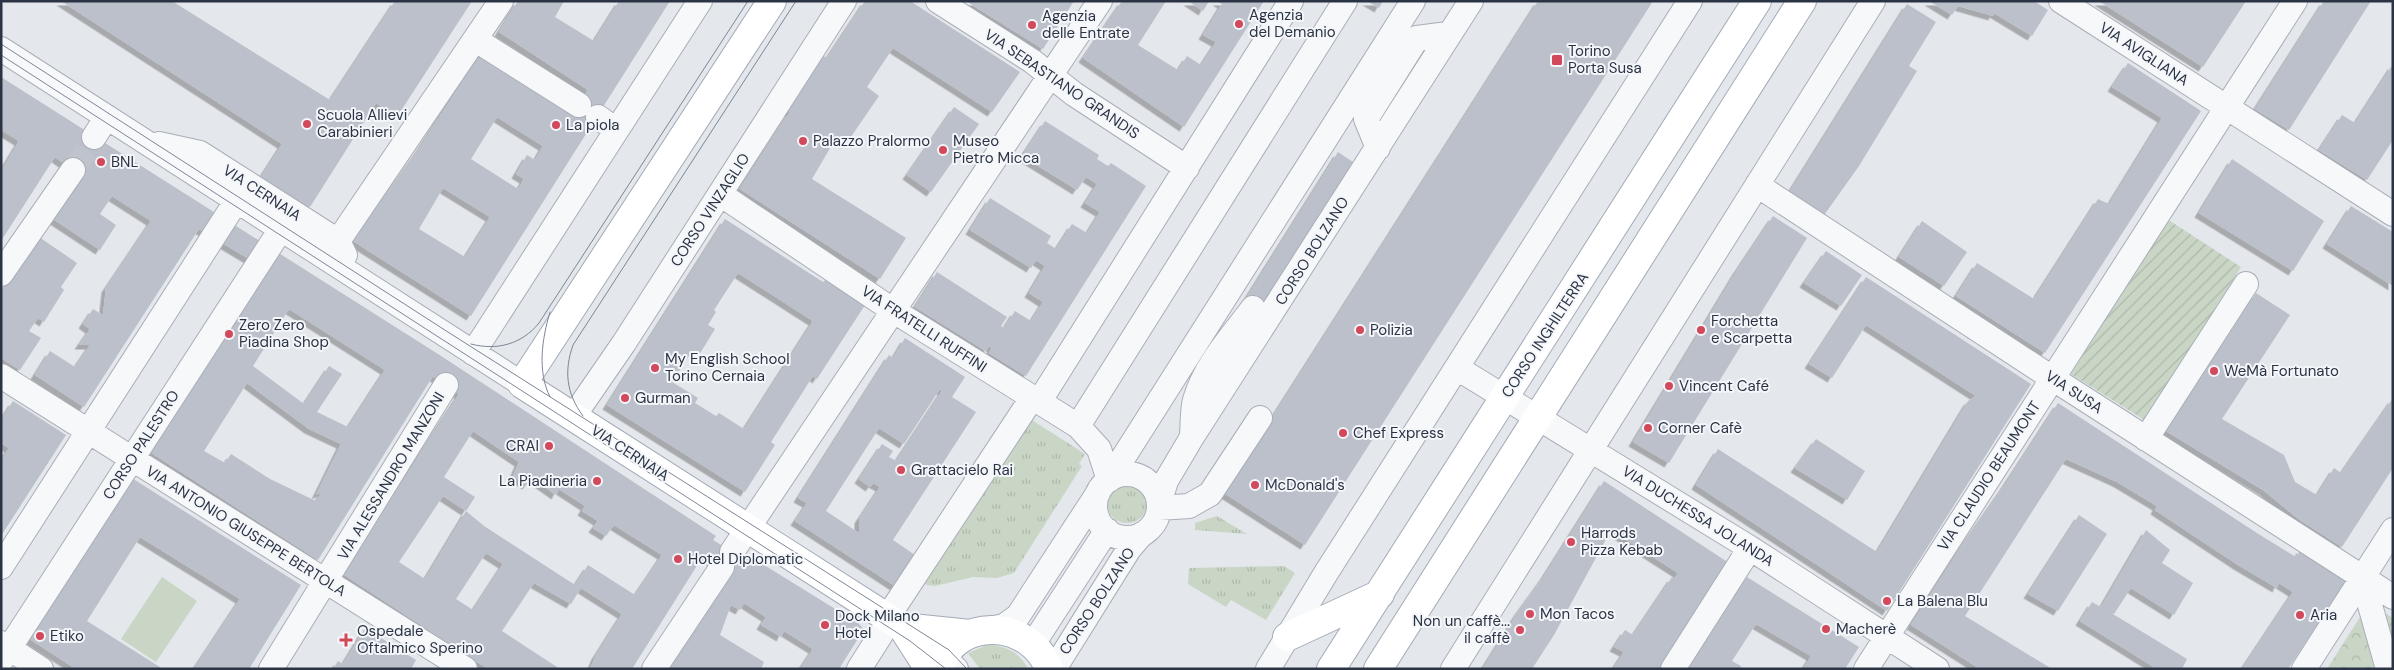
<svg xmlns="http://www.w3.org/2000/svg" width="2394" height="670" font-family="'DM Sans',sans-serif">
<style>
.grass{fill:url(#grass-tufts)}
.park{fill:url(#park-crowns)}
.garden{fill:url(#garden-furrows)}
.pitch{fill:#c9d6c5}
.building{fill:#bbc0ca;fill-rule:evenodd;filter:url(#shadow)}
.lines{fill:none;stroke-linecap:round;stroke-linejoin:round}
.minor-tunnel{stroke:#bfc3cb;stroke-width:24;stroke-dasharray:24 12;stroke-linecap:butt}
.minor-casing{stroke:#a9aeb7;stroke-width:26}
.major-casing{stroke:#a3abb8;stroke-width:30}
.minor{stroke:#f7f8fa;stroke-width:24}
.major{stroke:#fff;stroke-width:28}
.tram{stroke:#7d8696;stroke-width:1}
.poi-dot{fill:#d1495b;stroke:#f4f6f9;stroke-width:2}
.labels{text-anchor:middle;stroke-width:4;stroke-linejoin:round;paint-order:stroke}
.poi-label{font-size:15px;fill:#2b3445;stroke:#f4f6f9;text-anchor:start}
.street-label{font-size:15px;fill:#2b3445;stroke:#f4f6f9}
</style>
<defs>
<pattern id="grass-tufts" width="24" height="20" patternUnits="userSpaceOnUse" patternTransform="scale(1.25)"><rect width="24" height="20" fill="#c9d6c5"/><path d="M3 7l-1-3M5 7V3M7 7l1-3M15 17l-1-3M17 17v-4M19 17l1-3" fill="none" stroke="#adb8ab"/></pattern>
<pattern id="park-crowns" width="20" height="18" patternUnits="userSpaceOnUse" patternTransform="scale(1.25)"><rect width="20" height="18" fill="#c9d6c5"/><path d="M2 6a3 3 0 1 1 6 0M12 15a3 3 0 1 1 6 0" fill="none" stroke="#adb8ab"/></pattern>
<pattern id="garden-furrows" width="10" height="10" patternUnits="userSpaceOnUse" patternTransform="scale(1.25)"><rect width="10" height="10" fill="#c9d6c5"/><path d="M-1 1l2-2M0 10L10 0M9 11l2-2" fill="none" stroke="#adb8ab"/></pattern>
<filter id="shadow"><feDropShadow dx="-4.5" dy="4.5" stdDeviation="0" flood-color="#0004"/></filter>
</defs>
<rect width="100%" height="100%" fill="#e4e7ec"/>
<!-- grass -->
<path class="grass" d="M1024,415L1085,454L1079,464L1082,466L1014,573L997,578L973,577L935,586L927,585L918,579Z
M1107 503a20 20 0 1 1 40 0a20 20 0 1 1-40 0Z
M1217,516L1247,534L1195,530V523Z
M1284,566L1295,573L1266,620L1231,600L1226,607L1188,584L1189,568Z
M987,645C1004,645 1020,652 1028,669H980L968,653Z"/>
<!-- park -->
<path class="park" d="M2369,603L2393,618V669H2327Z"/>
<!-- garden -->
<path class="garden" d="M2167,219L2241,267L2146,421L2071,374Z"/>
<!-- pitch -->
<path class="pitch" d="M162,577L197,601L156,662L121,639Z"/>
<!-- building -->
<path class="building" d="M61,1H172L330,100L395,1H472L397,117L376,103L310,207L261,177L282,144Z
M518,1H564L555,17L594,41L619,1H670L471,316L353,241L419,149L479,55L573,115L588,90L499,32ZM497,117L543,146L535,160L527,155L516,174L524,179L518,189L471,159ZM443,188L490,217L465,257L419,229Z
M865,1H910L1020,72L992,112L893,48L867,87L879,96L846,144L836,138L812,179L906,238L880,279L740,189L790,112L787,110L822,55L827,58Z
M966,1H1074L1043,49Z
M1122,1H1166L1138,45L1178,70L1187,56L1201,65L1216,42L1203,35L1222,4L1217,1H1264L1184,127L1083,58Z
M1188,1H1209L1203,11Z
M1367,1H1383L1379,8Z
M1538,1H1653L1305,545L1224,493Z
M1929,1H2034L2048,10L2032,36L1994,13L1993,16L1958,6L1952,15Z
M2099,1H2246L2203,67Z
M2324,1H2371L2289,130L2255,109Z
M1907,4L1936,22L1909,66L1917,71L1859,166L1822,218L1787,196Z
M2128,63L2201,111L2045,353L1956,296L1977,263L2034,299L2098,199L2109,204L2162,118L2112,87Z
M2393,64V140L2367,180L2319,150L2342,115L2355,123Z
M1,77L438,354L716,536L713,540L741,557L743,552L858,623L864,629L839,669H800L813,649L784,631L781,637L761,625L766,617L744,603L740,610L731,605L720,635L764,662L761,669H669L731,573L703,556L632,669H590L596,655L622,614L581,588L571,604L534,583L502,631L560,669H488L343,574L459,394L433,376L318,560L147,450L264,268L199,229L84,407L35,375L50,351L75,367L90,345H79L90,329L83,324L93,309L103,315L106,288L151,221L112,196L100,214L116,225L100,250L53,219L73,170L55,157L1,241V171L19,141L1,130ZM289,309L385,370L348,427L317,412L342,374L329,366L304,404L253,366ZM247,383L309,429L341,444L316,495L322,492L316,501L270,479L231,454L225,463L204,451ZM473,431L519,462L513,476L527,485L532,478L556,495L559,489L585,506L582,511L598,521L593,528L606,536L614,525L662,555L635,595L588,565L575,585L484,526L466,511L475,497L444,477ZM443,496L466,511L425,579L399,562ZM486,553L503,564L473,610L456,599Z
M954,107L979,124L931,192L907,175Z
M1045,121L1099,155L1097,159L1108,166L1111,163L1146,186L1026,376L989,353L992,348L989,346L986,351L915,307L937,272L1007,317L1001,326L1004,328L1015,311L1031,321L1043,302L1029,293L1045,266L1036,260L1031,268L970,230L990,198L1051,236L1047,243L1056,249L1072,224L1087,233L1100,212L1085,203L1097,184L1086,177L1077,190L1022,156Z
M1338,152L1353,162L1260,310L1245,300Z
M2232,159L2324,221L2293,271L2199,213Z
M2351,206L2393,232V286L2327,244Z
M1773,216L1807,238L1669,463L1633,442L1737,270Z
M725,219L823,282L825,280L865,305L817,379L813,376L771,442L775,445L745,492L607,405ZM738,273L813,321L744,429L719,413L716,416L695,403L698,398L672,382L692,351L699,355L715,329L708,325L716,312L714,310Z
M1922,221L1967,252L1944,286L1899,257Z
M39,237L77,263L61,287L64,290L44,322L38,318L29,331L41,338L20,370L1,358V293Z
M1826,251L1862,275L1841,306L1804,283Z
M1866,277L2031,384L1887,611L1696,485L1718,449L1877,552L1968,401L1976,396L1866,325L1832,378L1809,364Z
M2256,293L2290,315L2222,419L2284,455L2295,482L2317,495L2334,468L2341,473L2393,398V468L2342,547L2300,520L2263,490L2166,431Z
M905,338L965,377L952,397L976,412L893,540L915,555L895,586L795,521L807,503L798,498L889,355L893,358ZM940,389L942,391L896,461L889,457L893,451L882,444L859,479L870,487L873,483L880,487L859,519V533L826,511L879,428L904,444Z
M13,401L66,435L1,536V461L9,448L1,443V420Z
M2058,403L2260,535L2296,557L2301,549L2347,580L2288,669H2242L2293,592L2279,583L2277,588L2238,565L2155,510L2157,506L2117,482L2066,459L1965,616L2052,669H1980L1911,625L1959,550L2004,486Z
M1816,439L1865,471L1847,500L1795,468Z
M127,475L301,585L249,669H194L240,599L140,537L87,621L163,669H76L25,636Z
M1604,481L1729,563L1660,669H1613L1624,652L1614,647L1625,630L1633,635L1672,577L1674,579L1678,573L1611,530L1554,635L1532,669H1485L1483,668L1518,612L1544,576Z
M2079,515L2107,534L2058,611L2028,594Z
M2146,530L2170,550L2162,563L2193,583L2174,615L2131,588L2114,614L2108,611L2187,659L2182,669H2157L2080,621L2092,602L2101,607Z
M1747,577L1859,647L1845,669H1803L1811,656L1756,624L1732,661L1741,666L1740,669H1689Z
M365,628L416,660L411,669H333L338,661L343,664Z"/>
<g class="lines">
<!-- minor-tunnel -->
<path class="minor-tunnel" d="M73,170L94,137"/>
<!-- minor casing -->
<g class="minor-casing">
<path id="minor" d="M938,1L1032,61L1074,94L1187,168
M2061,1L2393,214
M476,40L579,105
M1,49L522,384
M598,117L616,130
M94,137L107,117
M159,144L200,153L338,241L345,255
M1378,148L1366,119L1417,38L1448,34
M1757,185L2052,378L2393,597
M720,194L894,311L1078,426L1099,449L1109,480
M338,241L501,1
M1,274L73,170
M473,353L700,1
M1457,368L1750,548L1937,669
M1,376L465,669
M1039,402L1291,1
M573,417L624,343L844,1
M1078,426L1345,1
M1192,435C1193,424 1192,411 1195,400C1205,365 1232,336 1253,308
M2146,439L2246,284
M1095 506a32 32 0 1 1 64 0a32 32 0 1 1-64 0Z
M1109,480L1413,1
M1159,503L1166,481L1192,437L1471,1
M1159,508L1189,506L1210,494L1260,418
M732,552L1100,1
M1,567L237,200
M2362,577L2388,669
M887,618L1032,398
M903,628L930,646L956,669
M984,630L1004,626L1018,616L1098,493
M1,643L41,669
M1033,644L1107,530
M1,661L281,229
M271,669L446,385
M654,669L722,567
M859,669L890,620
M1054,669L1129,549L1142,534
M1268,669L1326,573L1690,1
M1453,669L1873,1
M1673,669L1750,548
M1866,669L2295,1
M2304,669L2393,530"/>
</g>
<!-- major casing -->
<g class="major-casing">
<path id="major" d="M772,1L522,384L902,627L970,634
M902,627L929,669
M1287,637L1380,594
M939,669C955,615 1031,619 1049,669
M1331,669L1757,1
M1378,669L1802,1"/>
</g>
<!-- minor -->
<use href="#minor" class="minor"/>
<!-- major -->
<use href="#major" class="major"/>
<!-- tram -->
<path class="tram" d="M1,44L451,334L949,650L967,669
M1,55L910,641L946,669
M550,312C542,339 537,371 550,397
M471,344C497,351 522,344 539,323L748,1
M583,416C566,393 564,371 573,345L796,1"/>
</g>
<!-- markers -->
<g class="poi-dot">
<circle cx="1239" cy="24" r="5"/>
<circle cx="1032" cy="25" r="5"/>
<rect x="1551" y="54" width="12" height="12" rx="2.5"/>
<circle cx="307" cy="124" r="5"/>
<circle cx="556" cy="125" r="5"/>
<circle cx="803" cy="141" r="5"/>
<circle cx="943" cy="150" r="5"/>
<circle cx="101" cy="162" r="5"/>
<circle cx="1360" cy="330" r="5"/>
<circle cx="1701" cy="330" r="5"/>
<circle cx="229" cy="334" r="5"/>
<circle cx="655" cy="368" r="5"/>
<circle cx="2214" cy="371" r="5"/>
<circle cx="1669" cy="386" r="5"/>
<circle cx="625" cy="398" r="5"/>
<circle cx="1648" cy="428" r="5"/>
<circle cx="1343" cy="433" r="5"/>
<circle cx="549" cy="446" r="5"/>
<circle cx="901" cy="470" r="5"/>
<circle cx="597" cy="481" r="5"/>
<circle cx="1255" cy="485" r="5"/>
<circle cx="1571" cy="542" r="5"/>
<circle cx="678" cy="559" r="5"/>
<circle cx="1887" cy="601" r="5"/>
<circle cx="1530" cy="614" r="5"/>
<circle cx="2300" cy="615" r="5"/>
<circle cx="825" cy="625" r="5"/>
<circle cx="1826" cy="629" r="5"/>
<circle cx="1520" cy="630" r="5"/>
<circle cx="40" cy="636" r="5"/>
<path d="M343.5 632.5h5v5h5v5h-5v5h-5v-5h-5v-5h5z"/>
</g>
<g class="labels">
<!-- poi labels -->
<g class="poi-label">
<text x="1249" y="20">Agenzia<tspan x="1249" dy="17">del Demanio</tspan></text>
<text x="1042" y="21">Agenzia<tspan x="1042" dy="17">delle Entrate</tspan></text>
<text x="1568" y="56">Torino<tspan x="1568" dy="17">Porta Susa</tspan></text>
<text x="317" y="120">Scuola Allievi<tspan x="317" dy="17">Carabinieri</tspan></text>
<text x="566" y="130">La piola</text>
<text x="813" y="146">Palazzo Pralormo</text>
<text x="953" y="146">Museo<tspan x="953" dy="17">Pietro Micca</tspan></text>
<text x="111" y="167">BNL</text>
<text x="1711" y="326">Forchetta<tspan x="1711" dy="17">e Scarpetta</tspan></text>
<text x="239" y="330">Zero Zero<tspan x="239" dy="17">Piadina Shop</tspan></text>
<text x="1370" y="335">Polizia</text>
<text x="665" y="364">My English School<tspan x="665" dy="17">Torino Cernaia</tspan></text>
<text x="2224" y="376">WeMà Fortunato</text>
<text x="1679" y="391">Vincent Café</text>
<text x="635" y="403">Gurman</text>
<text x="1658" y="433">Corner Cafè</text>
<text x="1353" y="438">Chef Express</text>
<text x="539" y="451" text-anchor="end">CRAI</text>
<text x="911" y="475">Grattacielo Rai</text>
<text x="587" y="486" text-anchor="end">La Piadineria</text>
<text x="1265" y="490">McDonald's</text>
<text x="1581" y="538">Harrods<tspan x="1581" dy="17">Pizza Kebab</tspan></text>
<text x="688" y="564">Hotel Diplomatic</text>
<text x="1897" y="606">La Balena Blu</text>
<text x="1540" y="619">Mon Tacos</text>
<text x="2310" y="620">Aria</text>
<text x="835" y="621">Dock Milano<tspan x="835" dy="17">Hotel</tspan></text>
<text x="1510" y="626" text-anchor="end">Non un caffè...<tspan x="1510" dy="17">il caffè</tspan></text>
<text x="1836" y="634">Macherè</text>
<text x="357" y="636">Ospedale<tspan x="357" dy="17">Oftalmico Sperino</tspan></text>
<text x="50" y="641">Etiko</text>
</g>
<!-- street labels -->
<g class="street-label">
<text transform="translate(2144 54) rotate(33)" y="5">VIA AVIGLIANA</text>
<text transform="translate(1062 84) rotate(34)" y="5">VIA SEBASTIANO GRANDIS</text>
<text transform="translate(262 193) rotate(33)" y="5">VIA CERNAIA</text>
<text transform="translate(710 210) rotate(-57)" y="5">CORSO VINZAGLIO</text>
<text transform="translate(1312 251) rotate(-58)" y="5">CORSO BOLZANO</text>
<text transform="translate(924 329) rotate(33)" y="5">VIA FRATELLI RUFFINI</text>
<text transform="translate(1545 335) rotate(-57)" y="5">CORSO INGHILTERRA</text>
<text transform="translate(2074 392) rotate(33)" y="5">VIA SUSA</text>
<text transform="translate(141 445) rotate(-57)" y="5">CORSO PALESTRO</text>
<text transform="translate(630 453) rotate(33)" y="5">VIA CERNAIA</text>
<text transform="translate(391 476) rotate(-59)" y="5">VIA ALESSANDRO MANZONI</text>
<text transform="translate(1989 476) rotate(-57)" y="5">VIA CLAUDIO BEAUMONT</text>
<text transform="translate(1698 516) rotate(32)" y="5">VIA DUCHESSA JOLANDA</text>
<text transform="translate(246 531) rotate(32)" y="5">VIA ANTONIO GIUSEPPE BERTOLA</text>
<text transform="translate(1097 601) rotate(-57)" y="5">CORSO BOLZANO</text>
</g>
</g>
<!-- border -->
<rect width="2394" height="670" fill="none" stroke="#2b3445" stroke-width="5"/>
</svg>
